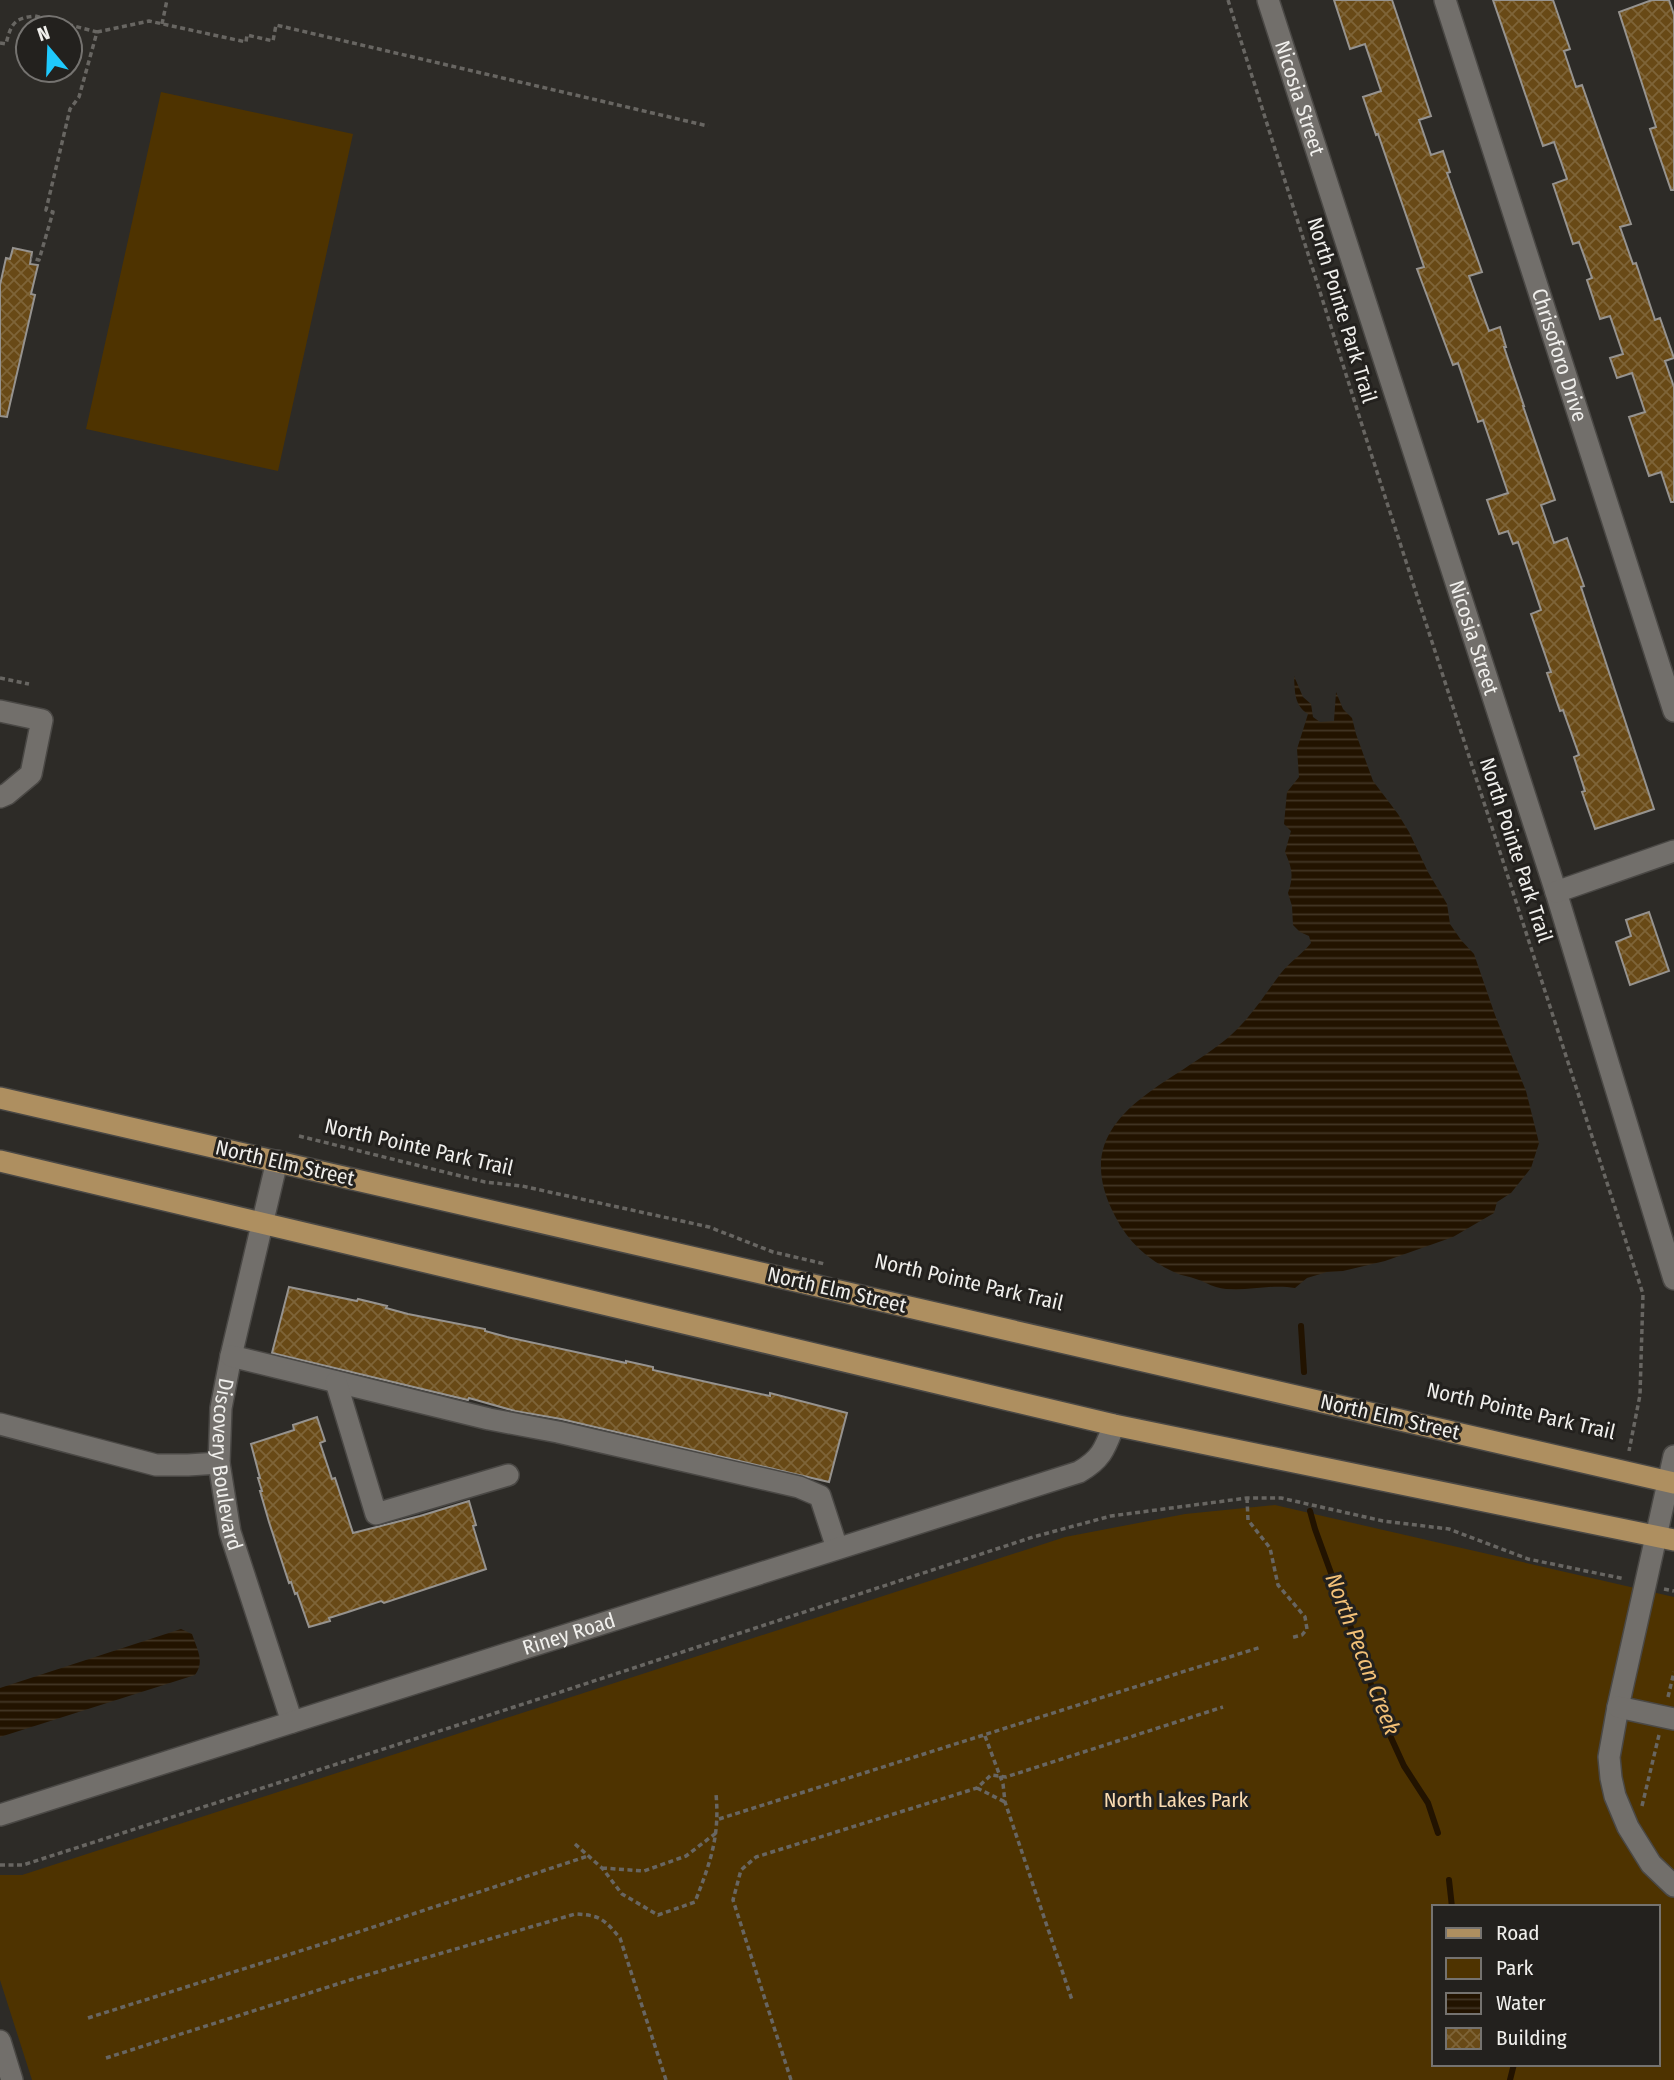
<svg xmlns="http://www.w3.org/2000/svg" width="1674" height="2080" font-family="'Fira Sans Condensed',sans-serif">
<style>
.park{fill:#4e3300;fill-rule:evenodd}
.water{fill:url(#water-rules)}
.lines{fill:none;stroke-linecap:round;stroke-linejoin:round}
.stream{stroke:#221300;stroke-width:6}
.building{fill:url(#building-cross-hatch);stroke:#96938f;stroke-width:2}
.minor-casing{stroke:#4a4845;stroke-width:24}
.major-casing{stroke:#4a4845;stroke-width:24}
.path{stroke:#686662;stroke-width:3.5;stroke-dasharray:5 3.5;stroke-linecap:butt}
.minor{stroke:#726f6b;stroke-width:21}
.major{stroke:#ae8f60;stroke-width:21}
.labels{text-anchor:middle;stroke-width:6;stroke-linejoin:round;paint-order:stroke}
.street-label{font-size:21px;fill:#f0efec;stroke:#23211e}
.park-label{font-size:21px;fill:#fadbb1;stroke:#23211e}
.water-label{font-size:23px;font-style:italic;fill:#f2c077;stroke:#23211e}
</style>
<defs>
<pattern id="water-rules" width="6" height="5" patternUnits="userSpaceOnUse" patternTransform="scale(1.75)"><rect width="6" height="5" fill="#221300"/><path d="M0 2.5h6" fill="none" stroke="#423625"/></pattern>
<pattern id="building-cross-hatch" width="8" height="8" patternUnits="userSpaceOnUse" patternTransform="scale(1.75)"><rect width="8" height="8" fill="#684916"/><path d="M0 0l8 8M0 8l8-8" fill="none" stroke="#7e6438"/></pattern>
</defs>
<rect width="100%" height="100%" fill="#2d2b27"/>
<!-- park -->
<path class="park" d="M161,92L353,134L278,471L86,429Z
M1275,1505L1674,1597V2080H32L0,1980V1875H22L1065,1537L1185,1514ZM1434,1907H1658V2064H1434Z"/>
<!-- water -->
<path class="water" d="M1294,676L1303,697L1311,704L1313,717L1320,722L1334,721L1336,692L1343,709L1352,718L1356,734L1373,781L1398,814L1409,832L1428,872L1447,904L1450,924L1461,940L1474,954L1495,1015L1526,1091L1539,1143L1531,1168L1511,1193L1497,1202L1494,1213L1453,1237L1385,1261L1343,1271L1327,1272L1307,1278L1295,1288C1268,1283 1242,1294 1216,1287C1209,1285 1203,1281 1196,1279C1189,1276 1182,1276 1176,1273C1149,1261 1128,1242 1115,1216C1062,1115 1172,1087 1231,1035C1251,1017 1265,994 1281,973C1290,962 1302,954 1311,943L1309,936L1300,932L1293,925L1292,906L1288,893C1294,876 1292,868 1285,852L1291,831L1284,824L1287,792L1299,777L1297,749L1308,714C1294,705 1295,692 1294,676Z
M181,1629L192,1634C197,1649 205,1662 195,1675L0,1737V1688Z"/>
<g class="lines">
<!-- stream -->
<path class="stream" d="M1301,1326L1304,1372
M1310,1511L1315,1529L1363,1661L1383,1720L1404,1766L1428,1803L1438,1833
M1449,1880L1452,1907
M1510,2080L1514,2064"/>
</g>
<!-- building -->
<path class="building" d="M1334,0H1392L1431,116L1419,120L1431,155L1443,151L1450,172L1447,173L1482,272L1469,276L1489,331L1500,327L1506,347H1504L1524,406H1523L1555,500L1541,505L1554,543L1567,538L1584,586L1581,587L1654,809L1595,829L1582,792L1585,791L1574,757L1579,755L1563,710L1560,711L1547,673L1551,672L1531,614L1541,610L1518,542L1513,544L1508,531L1499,534L1487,500L1508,493L1483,420L1478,422L1458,363L1453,365L1417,269L1424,267L1378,134L1376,135L1363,97L1381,91L1365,44L1350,49Z
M1493,0H1553L1570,49L1564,51L1576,87L1582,85L1631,224L1620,227L1633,264L1636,263L1655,320L1660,318L1674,358L1665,361L1674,387V502H1671L1661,472L1649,476L1629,417L1645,412L1632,373L1617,378L1610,358L1623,354L1610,316L1600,319L1587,280L1592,278L1579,242L1573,244L1553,184L1567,179L1554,142L1543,146Z
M1652,0H1669L1674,15V190H1671L1650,129L1656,127L1619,12Z
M13,248L32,252L30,264L38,265L31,294L35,295L7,417L0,416V285L6,258L10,259Z
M1649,912L1669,971L1630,985L1616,942L1631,936L1626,920Z
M289,1287L357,1301L358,1299L387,1306L386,1308L408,1314L485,1329V1331L507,1337L626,1363V1361L653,1367V1370L770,1396V1393L847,1413L829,1482L561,1419L515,1411L469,1398L468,1400L272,1353Z
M317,1417L325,1441L320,1443L332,1479L335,1478L353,1533L420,1516L469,1501L476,1525L473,1526L486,1569L384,1603L381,1601L348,1612L329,1618L330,1621L309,1627L297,1593L295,1594L291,1582L289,1583L269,1522L260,1491H262L258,1478H260L251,1444L294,1430L293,1425Z"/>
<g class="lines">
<!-- minor casing -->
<g class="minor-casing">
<g id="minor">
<path id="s1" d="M1268,0L1556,892L1674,1279"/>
<path id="s2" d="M1445,0L1674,711"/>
<path d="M0,711L42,720L31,774L7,794L0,797"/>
<path d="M1556,892L1674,851"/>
<path id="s3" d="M277,1161L231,1356L221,1408L219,1463L230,1532L292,1722"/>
<path d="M231,1356L489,1419L558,1432L799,1487L820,1496L837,1548"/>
<path d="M336,1382L376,1514L508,1475"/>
<path d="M0,1424L156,1465H188L219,1463"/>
<path d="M1674,1456L1618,1707L1609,1757L1611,1778L1615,1796L1628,1827L1651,1864L1674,1886"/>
<path d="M1618,1707L1674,1719"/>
<path id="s4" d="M0,1815L1079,1472C1102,1459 1105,1448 1114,1425"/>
<path d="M0,2041L12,2080"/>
</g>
</g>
<!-- major casing -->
<g class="major-casing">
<path id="major" d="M0,1098L1674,1483
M0,1161L1114,1425L1674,1540"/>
</g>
<!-- path -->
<path class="path" d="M1228,0L1367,441L1643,1294L1640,1395L1629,1451
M162,24L167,0
M97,32L149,21L246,42L247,35L273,41L276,25L708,126
M0,43L6,44C11,24 14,18 35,16L97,32L79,97L70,109L46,210L53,212L39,260L31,258
M0,678L29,684
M299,1136L485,1182L522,1186L709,1227L773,1252L825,1264
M1247,1498L1248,1520L1270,1548L1278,1585L1305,1617L1307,1629L1302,1635L1290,1638
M1664,1589L1674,1591
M1668,1697L1674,1672
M985,1736L1003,1784L1005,1802L1072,2000
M977,1788L1005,1802
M1642,1806L1659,1735
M719,1819L1261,1647
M575,1844L602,1868L622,1894L658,1915L695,1902C710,1863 720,1837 716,1794
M0,1865H23L542,1698L1033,1537L1111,1516L1247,1498H1281L1383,1521L1449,1529L1528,1559L1625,1579
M602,1868L644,1871L686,1856L716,1833
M88,2018L319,1945L588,1856
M106,2058L350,1980L575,1914C600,1915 604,1919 620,1938L666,2080
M791,2080L733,1900L741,1870L756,1857L977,1788L991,1775L1006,1777L1223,1707"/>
<!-- minor -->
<use href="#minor" class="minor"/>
<!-- major -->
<use href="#major" class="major"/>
</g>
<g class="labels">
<!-- street labels -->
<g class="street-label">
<text dy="7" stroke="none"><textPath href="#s1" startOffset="103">Nicosia Street</textPath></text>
<text transform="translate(1342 310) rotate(73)" y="7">North Pointe Park Trail</text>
<text dy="7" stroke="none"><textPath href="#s2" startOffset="373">Chrisoforo Drive</textPath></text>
<text dy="7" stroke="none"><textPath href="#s1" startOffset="670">Nicosia Street</textPath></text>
<text transform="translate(1516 850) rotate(72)" y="7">North Pointe Park Trail</text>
<text transform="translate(419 1147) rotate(13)" y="7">North Pointe Park Trail</text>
<text transform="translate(285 1163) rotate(13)" y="7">North Elm Street</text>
<text transform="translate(969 1282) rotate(13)" y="7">North Pointe Park Trail</text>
<text transform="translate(837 1290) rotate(13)" y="7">North Elm Street</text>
<text transform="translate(1521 1411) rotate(13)" y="7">North Pointe Park Trail</text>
<text transform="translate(1390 1417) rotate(13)" y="7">North Elm Street</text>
<text dy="7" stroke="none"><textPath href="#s3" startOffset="310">Discovery Boulevard</textPath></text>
<text dy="7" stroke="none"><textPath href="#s4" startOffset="597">Riney Road</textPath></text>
</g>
<!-- park labels -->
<g class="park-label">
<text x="1176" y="1807">North Lakes Park</text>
</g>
<!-- water labels -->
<g class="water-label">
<text transform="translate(1363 1654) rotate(69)" y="8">North Pecan Creek</text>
</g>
</g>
<!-- legend -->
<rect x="1432" y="1905" width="228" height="161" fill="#23211e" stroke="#757370" stroke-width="2"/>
<rect x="1446" y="1928" width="35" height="10" fill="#ae8f60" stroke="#757370" stroke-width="2"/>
<text x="1496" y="1940" font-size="21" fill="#f0efec">Road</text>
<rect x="1446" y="1958" width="35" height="21" fill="#4e3300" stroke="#757370" stroke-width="2"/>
<text x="1496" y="1975" font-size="21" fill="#f0efec">Park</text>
<rect x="1446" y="1993" width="35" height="21" fill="url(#water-rules)" stroke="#757370" stroke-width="2"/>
<text x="1496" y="2010" font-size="21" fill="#f0efec">Water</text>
<rect x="1446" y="2028" width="35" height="21" fill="url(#building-cross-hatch)" stroke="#757370" stroke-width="2"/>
<text x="1496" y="2045" font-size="21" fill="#f0efec">Building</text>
<!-- north arrow -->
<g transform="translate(49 49) rotate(341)"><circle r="33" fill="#23211e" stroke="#757370" stroke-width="2"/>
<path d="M0-5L12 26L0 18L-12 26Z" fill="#1fc9fd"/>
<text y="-10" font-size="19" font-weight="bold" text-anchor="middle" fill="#f0efec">N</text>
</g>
</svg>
